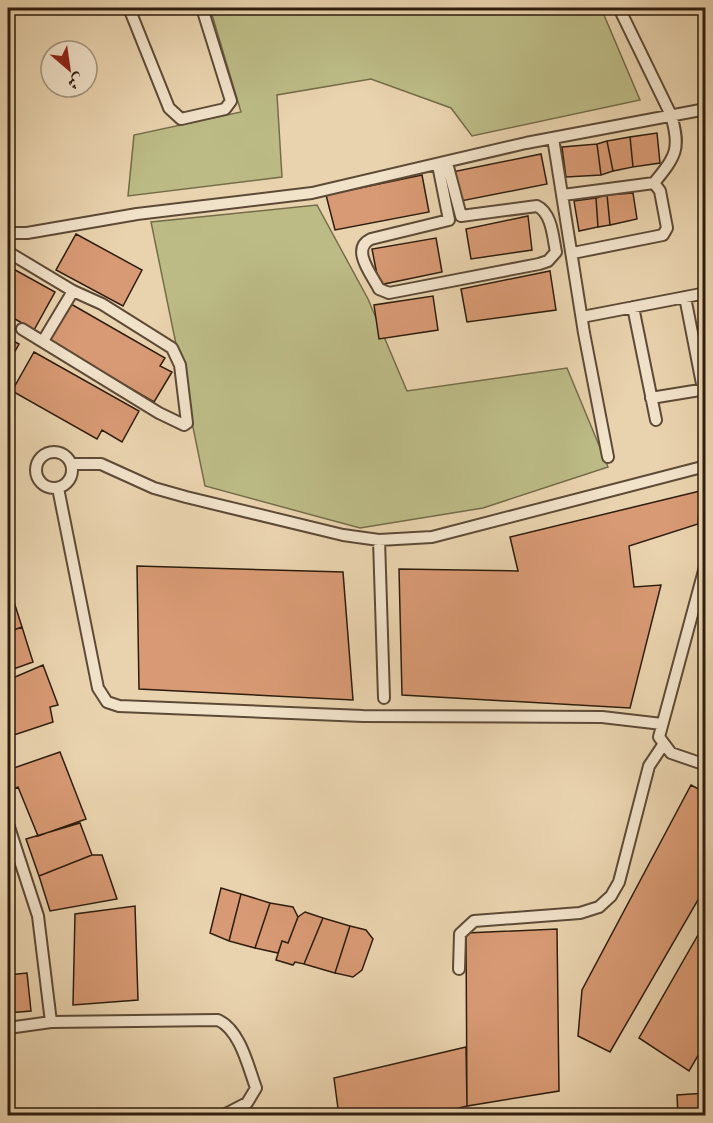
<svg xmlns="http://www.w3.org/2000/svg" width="713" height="1123" font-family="'Libre Caslon Text',Amiri,serif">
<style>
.green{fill:#bcbb86;stroke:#756c4a;stroke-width:1.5}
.building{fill:#d89a74;stroke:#2e1d0e;stroke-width:1.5}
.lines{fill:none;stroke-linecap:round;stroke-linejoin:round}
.minor-casing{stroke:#5d4a36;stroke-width:14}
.minor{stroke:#f1e2ca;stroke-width:10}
</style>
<rect width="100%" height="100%" fill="#e9d3ae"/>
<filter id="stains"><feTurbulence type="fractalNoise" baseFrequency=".00333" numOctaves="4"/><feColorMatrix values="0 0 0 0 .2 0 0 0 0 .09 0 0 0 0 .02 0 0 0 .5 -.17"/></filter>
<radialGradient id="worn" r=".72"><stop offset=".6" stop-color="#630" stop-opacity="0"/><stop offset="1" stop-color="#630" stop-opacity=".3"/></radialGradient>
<!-- green -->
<path class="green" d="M210,8H601L640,100L472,136L451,108L371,79L277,95L282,177L128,196L134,135L241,112Z
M317,205L368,299L407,391L567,368L608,467L483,508L360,528L205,486L151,222Z"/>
<!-- building -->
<path class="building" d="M657,133L660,163L633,167L630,137Z
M630,137L633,167L613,171L607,141Z
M607,141L613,171L601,175L597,144Z
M597,144L601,175L566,177L562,147Z
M541,154L547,184L461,201L452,172Z
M422,175L429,212L335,230L326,195Z
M633,193L637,219L610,225L607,195Z
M607,195L610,225L598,227L596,198Z
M596,198L598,227L579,231L574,201Z
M528,216L532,250L471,259L466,229Z
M76,234L142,270L123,306L56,270Z
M436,238L442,272L379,285L372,249Z
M8,266L55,292L34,330L8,315Z
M550,271L556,310L467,322L461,289Z
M433,296L438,330L379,339L374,305Z
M71,304L165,358L160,366L172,372L154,402L49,341Z
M8,338L19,344L8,364Z
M34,352L139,411L122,442L102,430L97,439L12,391Z
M700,491L698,524L629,546L634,587L661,585L630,708L402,695L399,569L518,571L510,537Z
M137,566L343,572L353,700L139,689Z
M8,583L22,627L8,632Z
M22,627L33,662L8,671V632Z
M43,665L58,705L50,707L53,722L8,737V680Z
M60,752L86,819L38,836L18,787L8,792V770Z
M691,785L706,793V886L610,1052L578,1036L582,990Z
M80,823L92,855L39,876L26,839Z
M92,855H102L117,899L50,911L39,876Z
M221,888L241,894L229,941L210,933Z
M241,894L270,903L255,948L229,941Z
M270,903L293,907L298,917L288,943L282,941L278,953L255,948Z
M12,904V960L8,961V905Z
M135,906L138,1000L73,1005L75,914Z
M305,912L323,918L304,964L295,962L293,965L276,960L282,941L288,943L298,917Z
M323,918L350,926L335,973L304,964Z
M706,921V1042L689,1071L639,1038Z
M350,926L366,930L373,939L362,970L353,977L335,973Z
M557,929L559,1091L467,1106L466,933Z
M27,973L31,1011L8,1013V975Z
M466,1047L467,1106L428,1116H339L334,1078Z
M706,1093V1116H678L677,1095Z"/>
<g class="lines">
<!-- minor casing -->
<g class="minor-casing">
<path id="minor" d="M129,8L169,108L181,119L225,109L231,101L202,8
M619,8L671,115C681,149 676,156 654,183
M553,138L584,333L608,457
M438,165L449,220L371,239C350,249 372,275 379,289L389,293L539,264L548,261L556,252C553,238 552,213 537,206L461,216L447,163
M563,195L654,183L660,191L667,228L663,235L573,253
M8,233H27L137,214L312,193L526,143L706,109
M8,252L73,291L102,304L172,348L180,365L187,423L184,425L159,413L22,329
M685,297L703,389
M633,307L656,420
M582,317L706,293
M43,341L73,291
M651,398L706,389
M36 470a18 18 0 1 1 36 0a18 18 0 1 1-36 0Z
M72,464H101L154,488L186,497L343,535L379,540L432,537L706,466
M58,488L98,688L107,702L119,706L363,716L602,717L662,724
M379,540L384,698
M706,563L659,737L671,753L706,765
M8,824L38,916L51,1022
M459,969L460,934L474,921L580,913L599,907L611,896L619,882L649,766L663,745
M8,1028L51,1022L218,1020C240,1030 248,1066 256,1088L247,1103L222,1116"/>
</g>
<!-- minor -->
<use href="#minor" class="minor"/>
</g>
<!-- margin -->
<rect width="713" height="1123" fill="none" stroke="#e9d3ae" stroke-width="30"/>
<rect x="9" y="9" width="695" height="1105" fill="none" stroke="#2e1d0e" stroke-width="3"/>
<rect x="15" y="15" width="683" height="1093" fill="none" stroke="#2e1d0e" stroke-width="1.5"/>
<!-- north arrow -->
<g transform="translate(69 69) rotate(151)"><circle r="28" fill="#f1e2ca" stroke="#a3937f" stroke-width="1.5"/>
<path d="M0-4.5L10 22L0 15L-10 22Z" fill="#8f2418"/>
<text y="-9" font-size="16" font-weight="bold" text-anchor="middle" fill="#2e1d0e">ش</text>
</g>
<rect width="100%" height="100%" filter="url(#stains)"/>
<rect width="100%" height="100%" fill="url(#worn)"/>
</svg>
